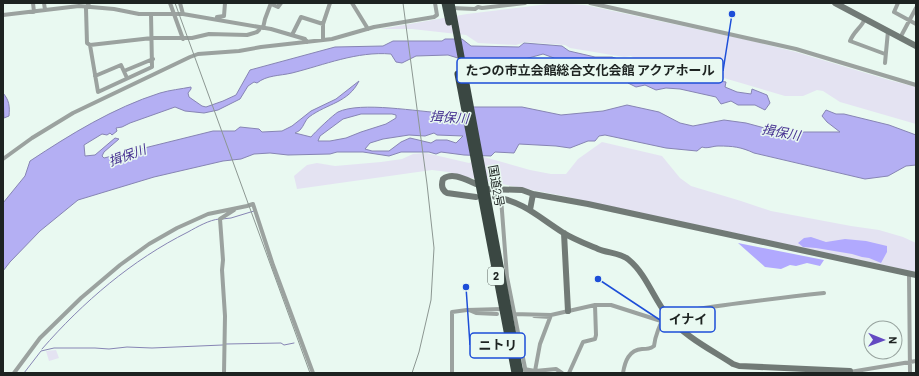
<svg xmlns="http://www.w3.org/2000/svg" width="919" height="376" font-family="Barlow,'Noto Sans JP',sans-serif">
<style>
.green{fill:#e4e3f2}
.forest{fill:#b1a9fe}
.water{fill:#b4aff3;stroke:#8785b4;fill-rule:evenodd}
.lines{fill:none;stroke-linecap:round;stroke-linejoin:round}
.stream{stroke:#8785b4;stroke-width:1}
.street{stroke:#9ba29f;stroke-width:4}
.secondary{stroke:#717a76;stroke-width:6}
.highway{stroke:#3a4742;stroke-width:7}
.rail{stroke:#8c9792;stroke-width:1}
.labels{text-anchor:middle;stroke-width:3;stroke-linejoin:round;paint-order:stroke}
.shield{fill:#e9f9f1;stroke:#5a635f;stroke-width:1}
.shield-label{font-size:11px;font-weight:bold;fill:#1d2321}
.street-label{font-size:12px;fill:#1d2321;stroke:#e9f9f1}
.water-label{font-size:13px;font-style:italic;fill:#463191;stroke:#e9f9f1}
.leader{fill:none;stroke:#1d4ed8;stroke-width:1.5}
.callout-dot{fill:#1d4ed8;stroke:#e9f9f1;stroke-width:1.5}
.callout{fill:#e9f9f1;stroke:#1d4ed8;stroke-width:1.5}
.callout-label{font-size:13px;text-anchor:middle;font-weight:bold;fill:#1d2321}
</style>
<rect width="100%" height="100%" fill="#e9f9f1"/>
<!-- green -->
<path class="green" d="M556,3L585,5L752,41L796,52L889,80L916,87V124L840,102L823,91L817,90L803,96H785L676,64L666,70L643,64L631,56L624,57L570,48L565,45L525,42L516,45L478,43L466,35L412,29H381L467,14Z
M602,142L662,156L680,178L691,186L741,201L771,211L851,226L879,230L903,237L916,243V272L558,195L471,178L448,172L432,170L297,189L294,176L307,165L317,163L335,166L381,162L402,159L413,154L426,153L469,163L484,157L530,170L551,174H566L578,159Z
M56,350L59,358L49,361L46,351Z"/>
<!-- forest -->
<path class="forest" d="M811,237L826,242L845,239L866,241L887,246V252L881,263L869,258L862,257L852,254L816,248L803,247L798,243L804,238Z
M738,243L824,260L820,266L807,263L796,266L790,265L781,269L765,267Z"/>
<!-- water -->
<path class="water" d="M445,39H462L471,46L519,47L524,43L562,46L569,51L595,57H612L642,67L655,74L667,77L676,69L712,80L726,82L725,87L737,92L751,94L752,89L767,95L770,103L765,110L755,105H738L731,101L721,104L716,97L680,89L666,88L656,90L645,85L636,87L628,83L618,68L585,73L570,70L554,58L543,54L507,64L485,62L484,66L480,67L471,62L448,55L416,56L402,63L396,62L391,54C357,51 324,65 292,73C279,76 267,75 257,83L254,82L248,86L240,99L218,110L204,113L185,111L175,107L130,123L122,127L116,128L117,131L112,135L110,133L107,135L102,134L84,145L85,156L95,155L115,138L119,139L104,152L102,156L104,158L213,131H235L240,127L259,129L262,132L282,131L292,126L311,111L336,99L359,81C348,103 328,103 309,117C305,120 304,126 300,130C299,131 297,132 295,133L311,137C315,132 333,115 338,112C361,101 418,112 445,113V115L457,114L473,107H522L561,115L603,111L627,105L659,112L680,123L693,126L724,120L746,123L798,137L801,132H840L827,122L822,116L826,110L836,114H844L889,125L916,135V165L906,166L888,176L865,179L754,153C741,147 733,146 718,146C713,146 707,149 702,147L697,151L666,148L605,135L599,136L595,141H588L570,148L556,146L519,144L514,153L495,152L491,156L464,155L441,152L436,154L429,152H401L389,156L363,152H337L330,154L288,155L270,153L254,154L241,159L223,161L154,177L78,200L40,231L10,262L3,271V203L25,176L30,161C71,134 113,108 160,93C170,90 181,89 191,87V89L188,93L189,97L202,106L206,107L223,101L236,95L250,70L335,47L383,46L393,41H442ZM361,114H392L396,115V118L386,124L361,132L346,138L330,141H318L320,136L343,119ZM434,133L437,135L463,136L456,143L447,140H436L431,143L410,138L401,142L389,151H372L365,149L370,143L383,139L409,135L425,136Z
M3,93C9,100 10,106 9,116L4,118Z"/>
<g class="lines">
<!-- stream -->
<path class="stream" d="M222,219L231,218L254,211
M226,344L281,343L284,345L294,343
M42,349C83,302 132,260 188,232C197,227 209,220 219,219
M24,373L41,351L54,348H95L109,349L127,347L152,348L223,345"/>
<!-- street -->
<path class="street" d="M33,3L34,12
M44,3L45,10
M89,3L86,9L87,43L90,45L98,92L152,67L151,14
M170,3L183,39
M180,3L183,14
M352,3L368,29
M590,3L796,49L916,85
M898,3L894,12L916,24
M271,4L278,7L281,3
M452,8L475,9L478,7L482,8L525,3
M3,15L79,6L114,9L139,14H183L271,29L305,39L307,42
M217,17L224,16L225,3
M865,19C861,28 854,31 850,41L885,54
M263,28L265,19L271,3
M292,35L301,17L323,24
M900,38L916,8
M323,40V24L330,3
M90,45L152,38H192L209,34L247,35L257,32L259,30L260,28
M885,63L888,31
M124,71L153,59
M95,76L121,65L127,78
M3,159L32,138L73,113L190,57L198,54L239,51L261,47L332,39L374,27L434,17L437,15L435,3
M501,198L507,277L526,373
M909,274L910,373
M469,310L476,313L497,314
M513,314L551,315L595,305H611L661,321
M534,316L550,317
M524,369L535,371L556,369L562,373
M535,371L540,344L551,315
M850,372L916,361
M14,373L40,338L81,298L120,265L149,244L177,228L208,214L247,206L253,204L273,265L313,373
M224,373L225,316L222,270L223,260L220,219L234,210
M452,373V312L467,310L502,309
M569,373L583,342L595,339L596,335L595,305
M623,373C625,361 629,350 642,349C647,349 650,349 654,346C655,337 660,322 666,316C672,310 805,295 824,293"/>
<!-- secondary -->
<path class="secondary" d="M835,3L916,46
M485,189L522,190L533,194L588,204L916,275
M476,197L447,193C442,190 441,185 443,179C453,171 468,181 479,185
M495,197C522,201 540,218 562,232C573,239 586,244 598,249C607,253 622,253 629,260C646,274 654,299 667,315C685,337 710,349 733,364L739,366L850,371
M530,210L533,194
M564,233L568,311"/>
<!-- highway -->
<path class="highway" d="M445,3L449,22
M451,3L520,373
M458,74L515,373"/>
<!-- rail -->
<path class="rail" d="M175,3L310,373
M403,3L427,184L434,248L431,300L419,352L412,373"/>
</g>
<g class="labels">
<!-- shield labels -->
<rect class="shield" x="488" y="267" width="16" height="18" rx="3"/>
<g class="shield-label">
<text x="496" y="280">2</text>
</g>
<!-- street labels -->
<g class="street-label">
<text transform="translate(496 186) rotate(80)" y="4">国道2号</text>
</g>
<!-- water labels -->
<g class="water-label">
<text transform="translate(449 117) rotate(4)" y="5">揖保川</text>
<text transform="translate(781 132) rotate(10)" y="5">揖保川</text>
<text transform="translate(127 155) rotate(-20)" y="5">揖保川</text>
</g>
</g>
<!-- callouts -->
<path class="leader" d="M732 14L723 71M598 279L660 320M466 287L470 345"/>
<g class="callout-dot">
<circle cx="732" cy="14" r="4"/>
<circle cx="598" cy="279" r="4"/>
<circle cx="466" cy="287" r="4"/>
</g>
<g class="callout">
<rect x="457" y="58" width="266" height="25" rx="4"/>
<rect x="660" y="307" width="55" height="25" rx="4"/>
<rect x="470" y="333" width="55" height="25" rx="4"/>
</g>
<g class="callout-label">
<text x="590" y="75">たつの市立会館総合文化会館 アクアホール</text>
<text x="688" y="324">イナイ</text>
<text x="498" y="350">ニトリ</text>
</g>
<!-- border -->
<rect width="919" height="376" fill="none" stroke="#1d2321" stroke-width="8"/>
<!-- north arrow -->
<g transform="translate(883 340) rotate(91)"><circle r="19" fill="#e9f9f1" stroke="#97a39e"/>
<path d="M0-3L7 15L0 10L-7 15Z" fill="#634ac2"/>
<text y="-6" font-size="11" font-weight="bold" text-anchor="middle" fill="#1d2321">N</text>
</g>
</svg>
